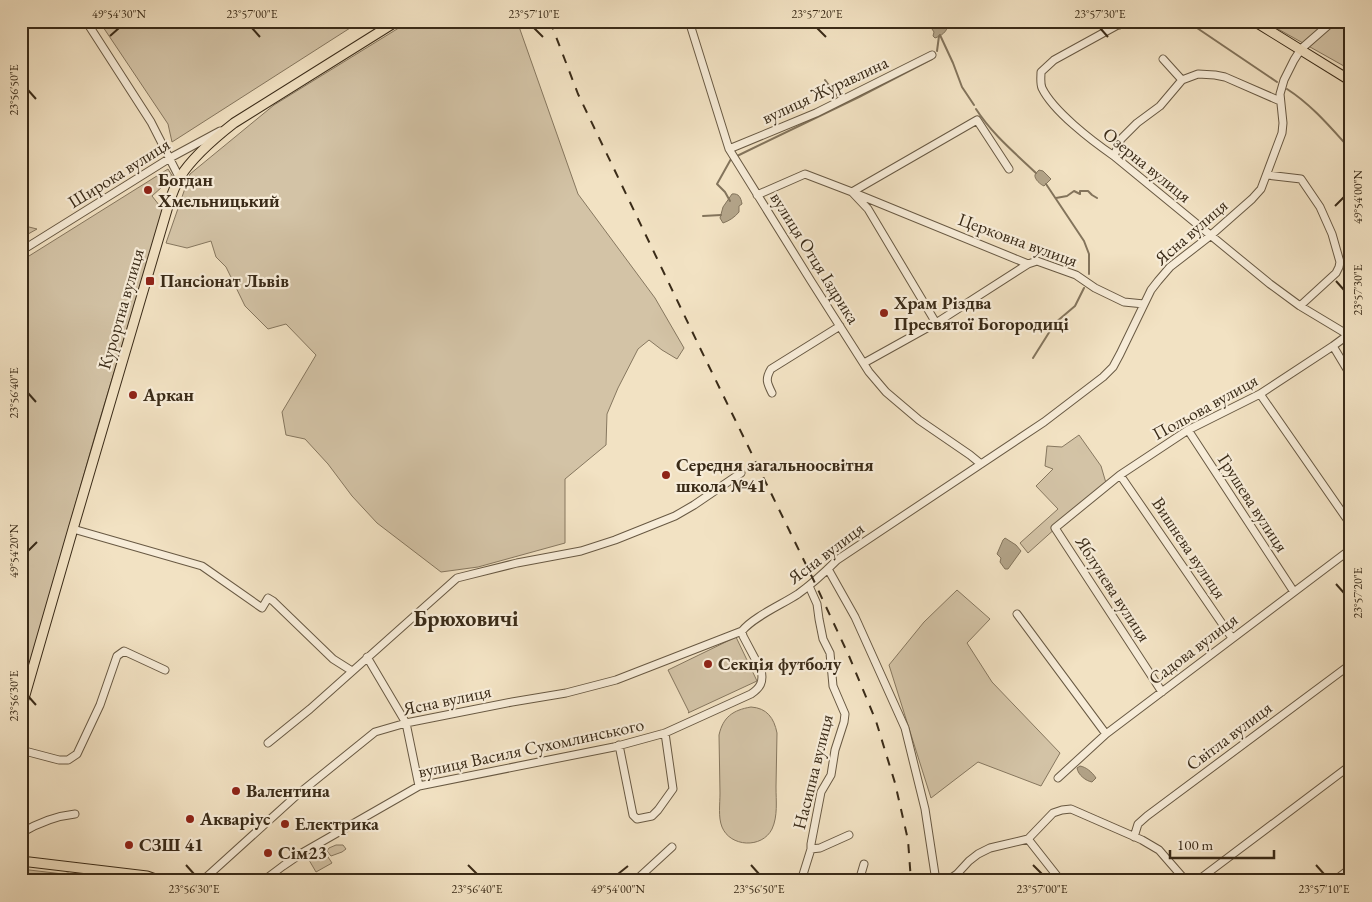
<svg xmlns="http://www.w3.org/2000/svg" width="1372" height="902" font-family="'EB Garamond',serif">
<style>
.green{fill:#d3c3a6;stroke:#86775f}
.water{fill:#b3a489;stroke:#83745c}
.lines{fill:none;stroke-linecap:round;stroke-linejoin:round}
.stream{stroke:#83745c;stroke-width:2}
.minor-casing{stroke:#685943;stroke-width:9}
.major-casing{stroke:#3a2b18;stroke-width:11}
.minor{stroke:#f7ecd8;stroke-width:7}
.major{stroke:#f2e2c3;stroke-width:9}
.rail{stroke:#3a2b18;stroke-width:2;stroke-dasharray:9 9;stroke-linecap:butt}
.ticks{fill:none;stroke:#3a2b18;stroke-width:2}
.poi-dot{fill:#8f2418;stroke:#f7ecd8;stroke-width:2}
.labels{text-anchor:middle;stroke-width:4.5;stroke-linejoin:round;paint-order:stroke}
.street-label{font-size:18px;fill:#3a2b18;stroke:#f7ecd8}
.poi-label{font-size:18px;font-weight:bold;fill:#3a2b18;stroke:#f7ecd8;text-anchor:start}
.district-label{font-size:22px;font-weight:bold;fill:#3a2b18;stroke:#f7ecd8}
.neatline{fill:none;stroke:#3a2b18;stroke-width:2}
.ticks-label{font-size:12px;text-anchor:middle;fill:#3a2b18}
</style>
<rect width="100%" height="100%" fill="#f2e2c3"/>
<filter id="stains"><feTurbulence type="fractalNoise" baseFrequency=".004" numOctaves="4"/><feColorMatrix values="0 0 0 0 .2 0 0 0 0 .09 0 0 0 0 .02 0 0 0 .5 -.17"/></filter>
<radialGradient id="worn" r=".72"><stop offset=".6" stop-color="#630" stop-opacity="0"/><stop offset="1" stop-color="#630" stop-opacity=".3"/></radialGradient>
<!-- green -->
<path class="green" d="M99,21H361L172,142L168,124Z
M410,21H517L578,194L655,298L684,348L677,359L662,350L649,340L638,349L618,388L607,414L606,445L565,479V543L478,567L441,572L377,523L352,496L328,464L305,439L286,435L282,412L316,355L286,324L268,329L245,306L226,267L216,257L211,241L187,248L166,243L190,174L274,105Z
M1268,21H1351V70L1278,29Z
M168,169L173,177L152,196L163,210L96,432L23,688L21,687V261Z
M21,225L37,229L21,238Z
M1079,435L1101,466L1106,483L1028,553L1020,543L1058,509L1036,486L1053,469L1045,466L1047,446L1062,447Z
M957,590L990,619L967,643L992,682L1060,753L1041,786L978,762L931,798L889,665L924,622Z
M736,637L757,681L688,713L689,712L668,670Z
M751,707C767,708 774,718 777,733C777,751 776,769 776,787C776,801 778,816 772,829C762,849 730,847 722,827C718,817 720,804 720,793C720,774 719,754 719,735C723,717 733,710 751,707Z
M336,845H343L346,849L342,852L331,856L327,851L329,848Z
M324,851L332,863L316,872L309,860Z
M21,869L63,874L68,873L77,876L111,880L21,881Z"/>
<!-- water -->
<path class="water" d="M945,23L948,25C947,32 941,36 935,38L933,36L934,32L930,26L932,25Z
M1039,170L1043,171L1051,179L1044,186C1041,185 1034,179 1035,175C1035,174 1038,171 1039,170Z
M732,194C739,193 741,198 742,204L739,206V212C735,217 729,221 723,223L720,218L723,207Z
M1005,538L1016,545L1021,551L1008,569H1005L1000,562L1001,558L997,554L1003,540Z
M1080,766C1086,767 1092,772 1096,778L1092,782C1086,781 1078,775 1077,768Z"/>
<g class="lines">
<!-- stream -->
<path class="stream" d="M1191,21L1197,28L1277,82
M940,35L953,63L962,87L974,105
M937,51L939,36
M825,80L831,88
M1287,89C1312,105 1331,128 1351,150
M834,92L838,97
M976,109C992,134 1015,153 1036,173
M737,156L859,97L932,59L935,56
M1046,184L1084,241L1089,254V274
M1056,198L1067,196L1074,191L1080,194V191H1088L1092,195L1097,198
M730,201L725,192L717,184L731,159
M703,216L721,215
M1033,358L1055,323L1075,306L1084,288"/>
<!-- minor casing -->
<g class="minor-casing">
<path id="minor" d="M86,21L151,122L179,177
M689,21L729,149L811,281L869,372L886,392L919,420L970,455L981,464
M1104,21L1119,25
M1125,21L1054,60L1041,72C1041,77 1040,83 1042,88C1053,111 1092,141 1114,156L1270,284L1300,306L1350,336
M1163,59L1182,80
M729,149L816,113L932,55
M1114,156L1121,139L1137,123L1160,106L1182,80L1198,74L1215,75L1225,77L1280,101
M1267,175L1301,179L1320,207L1332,234L1340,262L1339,267L1336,273L1300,306
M852,192L1028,264L1037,261L1076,275L1095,288L1124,302L1144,304
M852,192L977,120L1009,169
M757,195L805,174L852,192L868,209L936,323
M21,251L170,158L220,131
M1333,346L1351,376
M864,363L936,323L1028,264
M772,393C767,383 765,379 771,369L840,326
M1260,394L1351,525
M1188,430L1294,592
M1120,475L1232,638
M73,529L202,566L262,608L268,598L273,601L333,659L352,671
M828,569L855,617L905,728L925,809L936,881
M1017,614L1106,734
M367,657L406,723L419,786
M1162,692L1055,528L1120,475L1188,430L1260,394L1333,346L1348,335
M268,743L310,709L457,578L517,563L581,551L615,540L675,516L694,505L741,473
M619,745L633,815L637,819L652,816L658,810L673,789L665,733
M21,750L59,760H68L77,754L100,705L117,656L124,651L165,670
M1058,778L1106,734L1351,549
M21,833C38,823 56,816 75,814
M1134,837L1138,824L1147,816L1351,664
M1028,839L1061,881
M811,849L820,848L849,835
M202,881L297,795L375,732L406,723L512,702L566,693L616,680L742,631C753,617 783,604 798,594C812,584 825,572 837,560L1044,422L1103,377L1113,367L1120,354L1151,290L1158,281L1170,267L1210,236L1252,199L1261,189L1282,133L1283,123L1280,94L1284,80L1294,60L1301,49L1333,21
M263,881L283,866L302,853L419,786L614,747L665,733L751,694C760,688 764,682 761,670L743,636L742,631
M635,881L672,847
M801,881L811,849V844L821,792L831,775L835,750L844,722L845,714L833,686L830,653L823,639L819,619L817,604L809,586
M859,881L864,864
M947,881L957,874L969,861L978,854L990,848L1028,839L1053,813L1062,810L1071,809L1142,840L1159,850L1186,881
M1155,881L1166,878L1174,881
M1197,881L1351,765
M1334,881L1351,868"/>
</g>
<!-- major casing -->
<g class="major-casing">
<path id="major" d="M1254,21L1351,81
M21,709L73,529L169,203C172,194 175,185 180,177C192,158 216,137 234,123L397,21
M21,861L147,876L161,881"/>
</g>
<!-- minor -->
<use href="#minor" class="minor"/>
<!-- major -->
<use href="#major" class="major"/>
<!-- rail -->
<path class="rail" d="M550,21L578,94L701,350L814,581L849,656L876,721L895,783L908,840L911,881"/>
</g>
<!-- ticks -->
<path class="ticks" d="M252,28L260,37M534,28L543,37M817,28L826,37M1100,28L1108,37M110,36L119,28M28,90L36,99M1335,206L1344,197M1336,281L1344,290M28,393L36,402M28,551L37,542M1336,584L1344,593M28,696L36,705M186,865L194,874M468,865L477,874M751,865L759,874M1033,865L1042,874M1316,865L1324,874M618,874L628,866"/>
<!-- markers -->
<g class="poi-dot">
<circle cx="148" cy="190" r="5"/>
<rect x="145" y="276" width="10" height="10" rx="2.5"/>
<circle cx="884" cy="313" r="5"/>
<circle cx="133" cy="395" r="5"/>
<circle cx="666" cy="475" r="5"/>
<circle cx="708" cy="664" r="5"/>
<circle cx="236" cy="791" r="5"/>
<circle cx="190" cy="819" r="5"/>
<circle cx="285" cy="824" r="5"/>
<circle cx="129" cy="845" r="5"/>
<circle cx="268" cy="853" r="5"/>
</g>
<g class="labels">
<!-- street labels -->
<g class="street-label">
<text transform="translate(825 90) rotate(-25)" y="6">вулиця Журавлина</text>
<text transform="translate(1147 165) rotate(39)" y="6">Озерна вулиця</text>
<text transform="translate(119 173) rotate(-32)" y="6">Широка вулиця</text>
<text transform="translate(1191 232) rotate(-41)" y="6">Ясна вулиця</text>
<text transform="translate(1018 240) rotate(20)" y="6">Церковна вулиця</text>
<text transform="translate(815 258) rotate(58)" y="6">вулиця Отця Іздрика</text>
<text transform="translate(121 309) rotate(-74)" y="6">Курортна вулиця</text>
<text transform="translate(1205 407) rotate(-29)" y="6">Польова вулиця</text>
<text transform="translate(1253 503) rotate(57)" y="6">Грушева вулиця</text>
<text transform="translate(1189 548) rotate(56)" y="6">Вишнева вулиця</text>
<text transform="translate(826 553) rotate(-37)" y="6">Ясна вулиця</text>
<text transform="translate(1113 589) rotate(57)" y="6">Яблунева вулиця</text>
<text transform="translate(1193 649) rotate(-37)" y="6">Садова вулиця</text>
<text transform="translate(447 700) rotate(-12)" y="6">Ясна вулиця</text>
<text transform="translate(1229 736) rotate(-37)" y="6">Світла вулиця</text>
<text transform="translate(531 748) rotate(-12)" y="6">вулиця Василя Сухомлинського</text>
<text transform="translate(813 772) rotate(-76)" y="6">Насипна вулиця</text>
</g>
<!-- poi labels -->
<g class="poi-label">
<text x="158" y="186">Богдан<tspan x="158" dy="21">Хмельницький</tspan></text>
<text x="160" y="287">Пансіонат Львів</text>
<text x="894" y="309">Храм Різдва<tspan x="894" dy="21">Пресвятої Богородиці</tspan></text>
<text x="143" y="401">Аркан</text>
<text x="676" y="471">Середня загальноосвітня<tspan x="676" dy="21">школа №41</tspan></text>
<text x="718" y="670">Секція футболу</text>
<text x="246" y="797">Валентина</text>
<text x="200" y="825">Акваріус</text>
<text x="295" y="830">Електрика</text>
<text x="139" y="851">СЗШ 41</text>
<text x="278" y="859">Сім23</text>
</g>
<!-- district labels -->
<g class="district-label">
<text x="466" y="626">Брюховичі</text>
</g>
</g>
<!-- margin -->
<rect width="1372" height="902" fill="none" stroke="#f2e2c3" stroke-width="55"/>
<!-- scale -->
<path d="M1170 850v8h104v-8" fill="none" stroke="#3a2b18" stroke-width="2.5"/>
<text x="1177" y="850" font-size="15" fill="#3a2b18" stroke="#f7ecd8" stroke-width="4" paint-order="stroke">100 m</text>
<rect x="28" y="28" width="1316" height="846" class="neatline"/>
<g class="ticks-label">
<text x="119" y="18">49°54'30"N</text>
<text x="252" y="18">23°57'00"E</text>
<text x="534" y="18">23°57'10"E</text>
<text x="817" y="18">23°57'20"E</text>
<text x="1100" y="18">23°57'30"E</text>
<text transform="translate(14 90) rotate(-90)" y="4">23°56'50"E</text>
<text transform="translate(1358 197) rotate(-90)" y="4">49°54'00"N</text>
<text transform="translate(1358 290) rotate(-90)" y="4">23°57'30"E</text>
<text transform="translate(14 393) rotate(-90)" y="4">23°56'40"E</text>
<text transform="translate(14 551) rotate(-90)" y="4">49°54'20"N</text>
<text transform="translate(1358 593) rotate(-90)" y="4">23°57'20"E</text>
<text transform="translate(14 696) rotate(-90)" y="4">23°56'30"E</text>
<text x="194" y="893">23°56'30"E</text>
<text x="477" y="893">23°56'40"E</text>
<text x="618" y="893">49°54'00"N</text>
<text x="759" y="893">23°56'50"E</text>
<text x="1042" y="893">23°57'00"E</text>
<text x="1324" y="893">23°57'10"E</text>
</g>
<rect width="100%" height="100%" filter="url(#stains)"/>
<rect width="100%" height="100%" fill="url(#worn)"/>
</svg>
